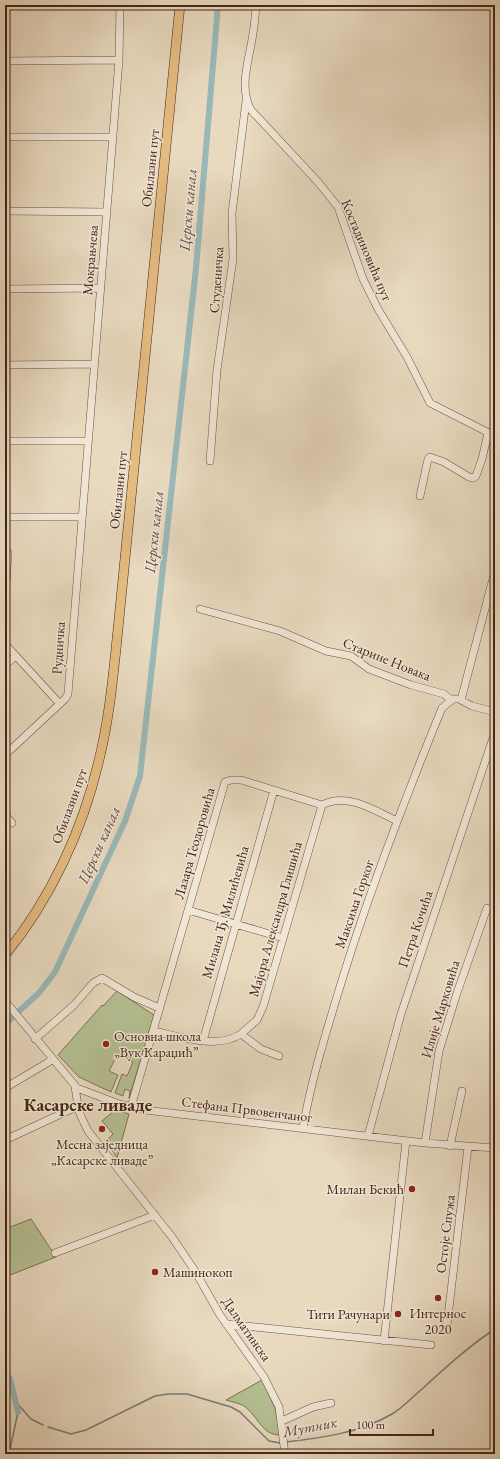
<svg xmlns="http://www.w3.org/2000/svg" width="500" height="1459" font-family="'EB Garamond',serif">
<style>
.green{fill:#b5bf92;stroke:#7e7254}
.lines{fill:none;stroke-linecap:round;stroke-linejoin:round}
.stream{stroke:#787d78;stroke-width:1.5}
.canal{stroke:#99b9b9;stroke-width:6}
.minor-casing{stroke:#6f5141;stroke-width:8}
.major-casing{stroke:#472417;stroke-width:10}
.minor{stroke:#f0e6d5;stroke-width:7}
.major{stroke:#e4bc80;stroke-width:9}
.poi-dot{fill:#8f2418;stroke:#f0e6d5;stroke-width:1.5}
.labels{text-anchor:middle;stroke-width:3;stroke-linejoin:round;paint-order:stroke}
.street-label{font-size:14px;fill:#472417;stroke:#f0e6d5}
.poi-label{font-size:14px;fill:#472417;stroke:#f0e6d5;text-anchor:start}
.water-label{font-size:15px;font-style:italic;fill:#5c4940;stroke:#f0e6d5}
.district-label{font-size:18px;font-weight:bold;fill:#472417;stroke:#f0e6d5}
</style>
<rect width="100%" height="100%" fill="#e8d9bf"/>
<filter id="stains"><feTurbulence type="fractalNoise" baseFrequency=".005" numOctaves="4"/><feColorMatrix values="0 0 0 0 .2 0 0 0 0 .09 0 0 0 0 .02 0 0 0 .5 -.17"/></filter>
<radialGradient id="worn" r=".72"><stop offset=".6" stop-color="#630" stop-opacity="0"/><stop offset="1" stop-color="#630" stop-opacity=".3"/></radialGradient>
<!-- green -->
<path class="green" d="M117,991L154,1015L129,1098L130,1091L125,1089L123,1096L115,1093L122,1074L127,1076L133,1062L127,1059L128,1057L117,1055L109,1071L118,1075L111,1092L79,1077L58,1055L102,1005L103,1006Z
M115,1110L129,1114L117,1158L106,1141L113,1134L102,1121Z
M31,1219L56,1257L5,1277V1229Z
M262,1380L275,1408L281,1435C262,1436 258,1416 244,1406C239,1403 232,1402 226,1400Z"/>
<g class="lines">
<!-- stream -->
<path class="stream" d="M15,1401L31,1419L43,1425
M48,1427L71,1434L86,1430L155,1396L168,1394H187L231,1407L240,1412L269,1441L280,1443
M286,1442C321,1438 360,1433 392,1414C403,1408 412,1397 422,1389C445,1368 469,1346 495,1329
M9,1454L18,1412"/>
<!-- canal -->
<path class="canal" d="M5,1024L39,993L55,972L125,821L140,776L196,268L218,5
M5,1371L10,1379L18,1412"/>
<!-- minor casing -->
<g class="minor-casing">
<path id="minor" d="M256,5C255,14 255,24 253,33C250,58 238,86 251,110L318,182L338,207L363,279L378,309L407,357L430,403L495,436
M5,61L119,60
M5,137H113
M5,211L107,212
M5,289L101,288
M5,365L94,364
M5,441H88
M210,461L217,370L233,259L232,213L246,101
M420,496L428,459L430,457L444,462L469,477L473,478L476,476L482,459L488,433
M5,517H81
M5,599L8,553
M200,609L280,631L326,651L351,656L369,669L411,685L444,694L450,699H459L472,706L495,712
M5,644L60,704
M5,665L16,656
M461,700L495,571
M5,755L65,699L68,694L119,60L120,5
M322,805C347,792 374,810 397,821
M5,815L12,823
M188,910L283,938
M5,1001L77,1088L119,1104L145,1110L425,1143L495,1148
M153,1031C180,1036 216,1050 241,1034L261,1049L279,1056
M241,1034L257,1020L263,1007L322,805
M35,1039L74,1005L93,983L102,978L134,997L159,1008
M203,1041L274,790
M75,1087L79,1112L88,1131L172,1237L195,1271L220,1315L264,1377L279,1407L285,1454
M5,1088L52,1060
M131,1107L225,782L231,780H241L322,805
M303,1128C311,1081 325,1036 339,990C368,894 404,801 442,708L453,699
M368,1136L401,1014L495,732
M5,1140L78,1106
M425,1143L439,1051L457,993L487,908
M450,1146L462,1091
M55,1253L155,1215
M226,1324L431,1345
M447,1325L468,1147
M384,1341L406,1141
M282,1421L313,1407L331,1403"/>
</g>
<!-- major casing -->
<g class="major-casing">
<path id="major" d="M5,955C50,900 83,830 99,760C108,724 112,687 116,649L180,5"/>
</g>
<!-- minor -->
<use href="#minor" class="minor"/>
<!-- major -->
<use href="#major" class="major"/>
</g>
<!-- markers -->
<g class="poi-dot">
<circle cx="106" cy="1044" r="4"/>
<circle cx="102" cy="1129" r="4"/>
<circle cx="412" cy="1189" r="4"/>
<circle cx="155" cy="1272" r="4"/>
<circle cx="438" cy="1298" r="4"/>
<circle cx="398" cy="1314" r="4"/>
</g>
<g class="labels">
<!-- street labels -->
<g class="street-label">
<text transform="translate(150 168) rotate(-84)" y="5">Обилазни пут</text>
<text transform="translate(367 250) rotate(67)" y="5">Костадиновића пут</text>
<text transform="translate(90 260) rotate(-85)" y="5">Мокрањчева</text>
<text transform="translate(216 280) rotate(-86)" y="5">Студеничка</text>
<text transform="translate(118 490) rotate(-84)" y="5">Обилазни пут</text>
<text transform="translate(58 648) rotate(-86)" y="5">Рудничка</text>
<text transform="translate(387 659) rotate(22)" y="5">Старине Новака</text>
<text transform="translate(69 806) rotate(-70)" y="5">Обилазни пут</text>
<text transform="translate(194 843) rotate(-74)" y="5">Лазара Теодоровића</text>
<text transform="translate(354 904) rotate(-71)" y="5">Максима Горког</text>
<text transform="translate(225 912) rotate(-74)" y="5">Милана Ђ. Милићевића</text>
<text transform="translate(275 919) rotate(-74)" y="5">Мајора Александра Глишића</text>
<text transform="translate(415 929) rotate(-71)" y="5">Петра Кочића</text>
<text transform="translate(440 1009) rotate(-73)" y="5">Илије Марковића</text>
<text transform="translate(247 1109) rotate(7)" y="5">Стефана Првовенчаног</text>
<text transform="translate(445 1234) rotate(-83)" y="5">Остоје Спужа</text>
<text transform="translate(247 1329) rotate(55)" y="5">Далматинска</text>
</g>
<!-- poi labels -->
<g class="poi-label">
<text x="114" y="1041">Основна школа<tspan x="114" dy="16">„Вук Караџић”</tspan></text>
<text x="102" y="1149" text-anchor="middle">Месна заједница<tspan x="102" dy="16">„Касарске ливаде”</tspan></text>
<text x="404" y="1194" text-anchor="end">Милан Бекић</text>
<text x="163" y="1277">Машинокоп</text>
<text x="438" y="1318" text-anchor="middle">Интернос<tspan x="438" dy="16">2020</tspan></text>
<text x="390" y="1319" text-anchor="end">Тити Рачунари</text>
</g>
<!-- water labels -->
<g class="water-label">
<text transform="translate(188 210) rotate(-85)" y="5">Церски канал</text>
<text transform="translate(154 532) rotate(-84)" y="5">Церски канал</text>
<text transform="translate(99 845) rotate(-66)" y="5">Церски канал</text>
<text transform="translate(310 1427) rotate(-11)" y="5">Мутник</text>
</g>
<!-- district labels -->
<g class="district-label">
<text x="88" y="1111">Касарске ливаде</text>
</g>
</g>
<!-- margin -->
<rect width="500" height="1459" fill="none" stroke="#e8d9bf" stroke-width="20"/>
<rect x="6" y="6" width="488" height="1447" fill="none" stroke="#472417" stroke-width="2"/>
<rect x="10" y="10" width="480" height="1439" fill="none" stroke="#472417"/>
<!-- scale -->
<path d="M350 1429v6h83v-6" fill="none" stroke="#472417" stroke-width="2"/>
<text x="356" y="1429" font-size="12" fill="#472417" stroke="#f0e6d5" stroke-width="3" paint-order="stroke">100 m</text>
<rect width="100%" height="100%" filter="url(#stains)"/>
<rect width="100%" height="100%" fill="url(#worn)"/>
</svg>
